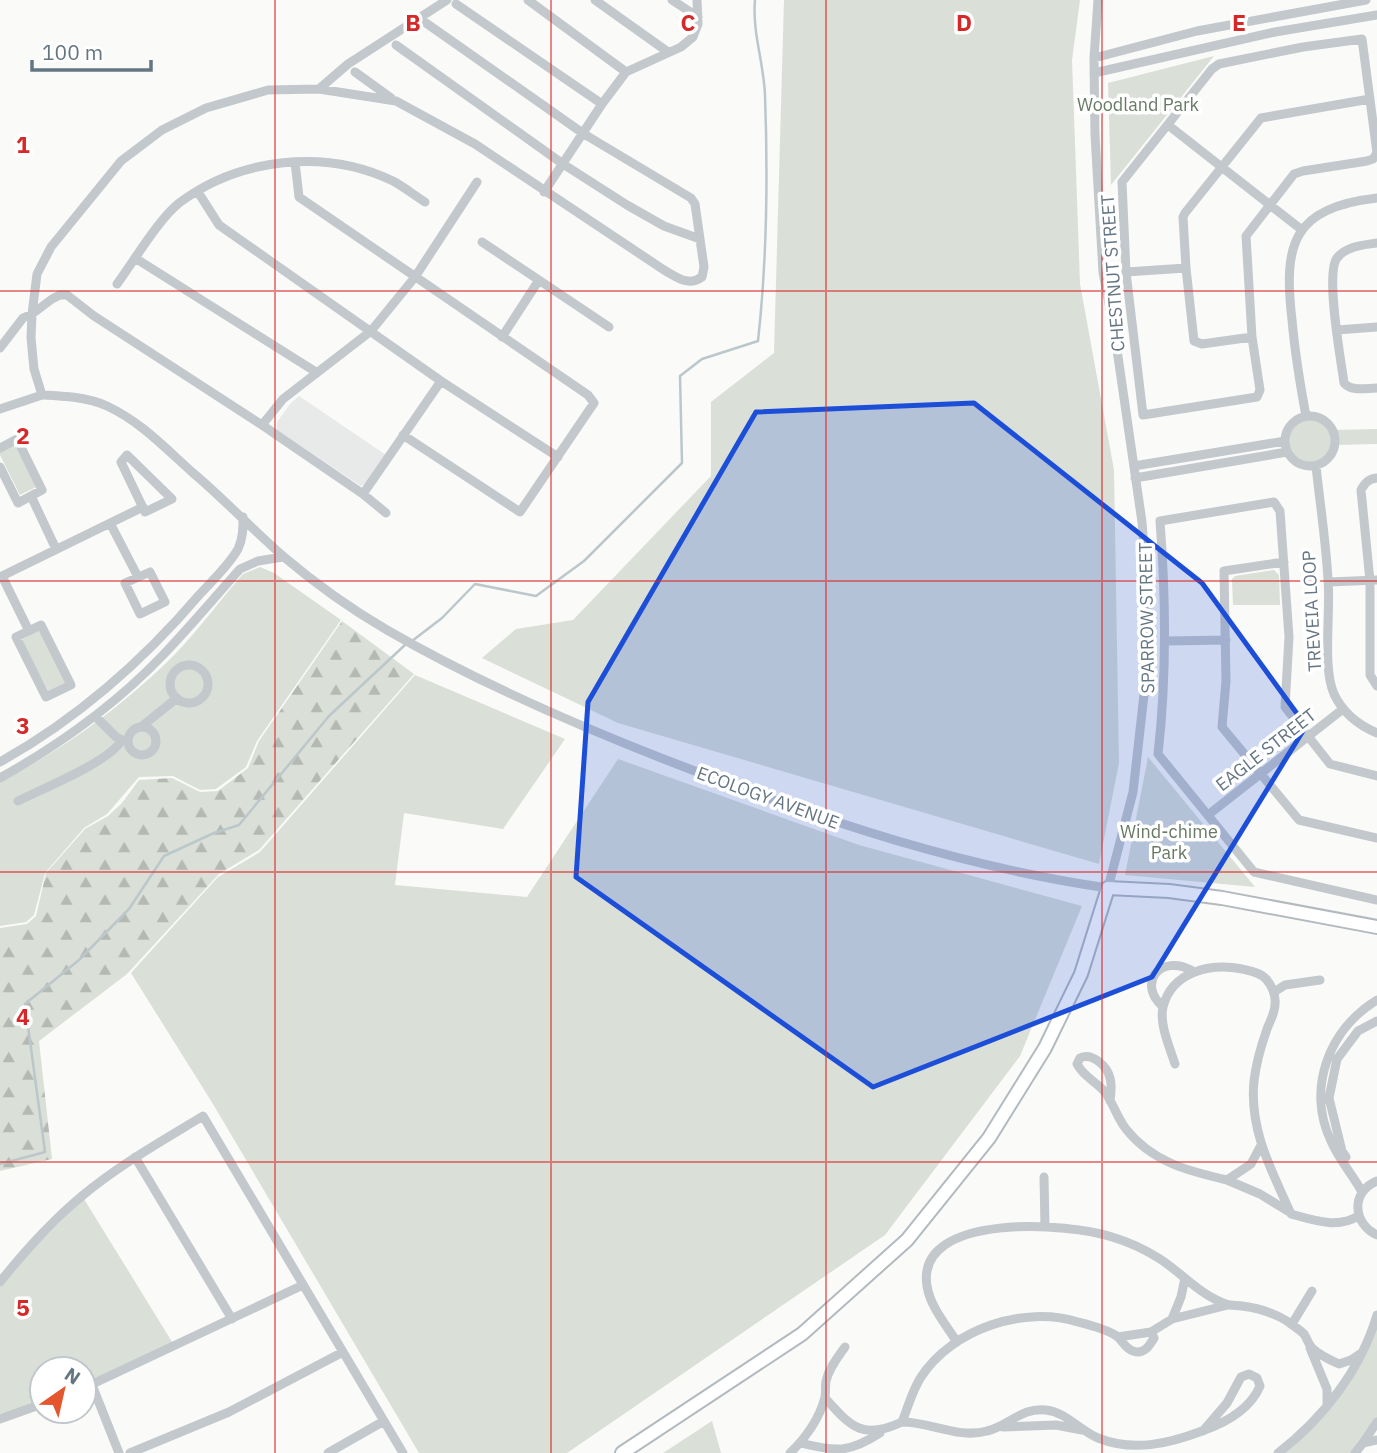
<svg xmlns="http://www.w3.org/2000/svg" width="1377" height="1453" font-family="'IBM Plex Sans',sans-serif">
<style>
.built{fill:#e8e9e9}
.green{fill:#dadfd7}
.forest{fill:url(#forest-firs)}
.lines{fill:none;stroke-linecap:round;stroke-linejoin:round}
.stream{stroke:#bbc7cb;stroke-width:2.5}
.secondary-casing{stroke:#b3babf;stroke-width:16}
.street{stroke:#c3c8cc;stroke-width:9}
.secondary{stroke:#fff;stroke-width:12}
.marked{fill:#1d4ed8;fill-opacity:0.2;stroke:#1d4ed8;stroke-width:5;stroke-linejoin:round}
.grid{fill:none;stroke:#d62828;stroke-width:2;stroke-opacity:0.55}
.labels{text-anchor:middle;stroke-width:7;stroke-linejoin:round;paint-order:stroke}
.park-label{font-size:18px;fill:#687a64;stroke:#fff}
.street-label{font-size:18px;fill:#657683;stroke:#fff}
.grid-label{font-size:23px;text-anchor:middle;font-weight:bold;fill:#d62828;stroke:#fff;stroke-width:7;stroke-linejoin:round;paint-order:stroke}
</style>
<defs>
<pattern id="forest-firs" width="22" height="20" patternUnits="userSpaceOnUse" patternTransform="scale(1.75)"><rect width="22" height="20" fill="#dadfd7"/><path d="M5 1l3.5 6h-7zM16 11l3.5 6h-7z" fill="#b4b9b4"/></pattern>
</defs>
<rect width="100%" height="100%" fill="#fafaf8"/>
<!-- built -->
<path class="built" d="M299,396L386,455L366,483L361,486L277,430V422L290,404Z"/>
<!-- green -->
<path class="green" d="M784,0H1080L1072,60L1080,284L1114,470L1119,763L1099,864L618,723L482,658L516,629L573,620L711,476V402L774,353Z
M1214,56L1111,185L1108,83Z
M1289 441a21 21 0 1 1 42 0a21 21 0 1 1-42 0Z
M1377,429V444L1336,445L1333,430Z
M15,445L36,487L20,495L0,455V452Z
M260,567L274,573L341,620L257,741L246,767L216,789L200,790L173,776L139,777L107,814L84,828L45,873L34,915L26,922L0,926V782C60,751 113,713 162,667C191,640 216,605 243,574Z
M1274,570L1279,575L1280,605H1233L1232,579L1235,576Z
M39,630L67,683L49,692L21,640Z
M415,675L565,739L503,829L404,813L395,885L527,897L618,759L859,845L1082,906L1020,1056L885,1235L567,1453H419L213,1104L131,973L218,877L260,852Z
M1148,757L1255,887L1125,875Z
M84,1199L174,1345L84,1385V1369H42V1401L0,1415V1287L26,1255Z
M1377,1315V1421L1353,1453H1278L1339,1390Z
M712,1421L721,1453H663Z"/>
<!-- forest -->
<path class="forest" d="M342,621L414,674L259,850L219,874L127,974L39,1041L52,1159L0,1171V928L27,924L36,916L46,873L85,829L108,816L122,803L139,780L172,778L200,792L218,791L248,768L259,741Z"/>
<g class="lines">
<!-- stream -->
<path class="stream" d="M412,641L442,618L475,584L536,596L584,561L682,463L680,376L702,359L758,341C767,260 768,177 765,95C764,64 752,32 755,0
M0,1164L45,1152L25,1004L79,960L129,909L164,856L214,833L239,825L329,716L406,644"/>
<!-- secondary casing -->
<g class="secondary-casing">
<path id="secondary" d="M622,1453L802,1334L907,1240L989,1138L1045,1048L1081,974L1108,888L1169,891L1222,898L1377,927"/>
</g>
<!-- street -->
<path class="street" d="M528,0L626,72
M595,0L668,52
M672,0L698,17
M456,4L602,104L544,192
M426,23L584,134L691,198L695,204L704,267L702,277C688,287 677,277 664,270L475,144L396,101L319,89L268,90L206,108L162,130L121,161L51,247L37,274L32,314L31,338L34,369L42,395C63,396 87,397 107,406C141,422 164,447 192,472C224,499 253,530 284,557C317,585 351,609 387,630C482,685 585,729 687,768C824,821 963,867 1108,888L1133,792L1146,677L1148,600L1142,522L1115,336L1103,272L1095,135L1094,58L1098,0
M1362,39L1377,153L1373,159L1367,161L1303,171L1294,174L1246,236L1252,337L1260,390L1257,397L1143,415L1126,272L1122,182L1212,69L1219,64L1303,47Z
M396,45L563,164L627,205L664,226L700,239
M1094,58L1197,31L1366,0
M355,72L391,98
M1094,73L1275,32L1377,15
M319,89L348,64L447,0
M602,104L626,72L681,47L693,37L698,24L697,0
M1168,125L1302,230
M295,162L299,197L588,395L594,403L520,512L403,435
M198,192L219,225L441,381L558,457
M482,242L609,327
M1377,243C1363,245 1346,246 1337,258C1325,274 1341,360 1344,383C1352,392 1366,388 1377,388
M135,258L316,372
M1126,272L1186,268
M117,284C134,261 158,220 179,203C239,158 325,148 393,181C404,187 414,195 425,202
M1337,330L1377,327
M502,337L539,280
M1252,337L1202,344L1194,341L1186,268L1183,217L1185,213L1261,118L1370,99
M0,348L23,318L32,314L52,299L60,295H67L94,316L262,425L363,494L386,513
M0,409L42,395
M1285 441a25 25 0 1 1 50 0a25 25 0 1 1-50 0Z
M1306,416C1300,384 1295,353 1292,320C1283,243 1293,208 1377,198
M262,425L283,399L371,331L415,277L477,182
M0,448L17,439L42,490L18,503L0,467
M127,455L172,499L145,512L121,462Z
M1134,466L1285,441
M1316,466C1320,504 1326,542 1328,580C1331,611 1322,667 1334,694C1343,713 1358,725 1377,733
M1135,478L1287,452
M1377,478C1368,479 1365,483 1361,490L1370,581V675L1377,686
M363,494L441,381
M31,496L56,549
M110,523L138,577
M1284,562L1224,571L1226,681L1222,727L1299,820L1377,838
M150,572L165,602L140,614L125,583Z
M2,576L29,631
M0,577L143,507
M1329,582L1377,580
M41,625L71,685L46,697L16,637Z
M1166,641L1226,640
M170 684a19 19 0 1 1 38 0a19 19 0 1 1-38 0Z
M95,716L116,737L125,741
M141,727L177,698
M128 741a14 14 0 1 1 28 0a14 14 0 1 1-28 0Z
M0,762C77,719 143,661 200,594C213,580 229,565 238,549C243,539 243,528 243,517
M1377,776L1330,764L1285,707L1289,637L1280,511L1274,502L1160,521C1166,599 1167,676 1158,754L1254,872L1377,900
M0,778C59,745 115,705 162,656C189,628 214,598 240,569L258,561L283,557
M18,801C44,788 109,762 122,740
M1208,815L1343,709
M1274,992L1285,985L1320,980
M1163,1007C1136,983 1161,954 1191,970V973
M1175,1064C1170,1048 1159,1024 1163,1007C1172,971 1211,963 1242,969C1250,971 1261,973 1266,979C1272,985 1276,996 1275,1004C1275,1013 1270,1021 1267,1029C1261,1046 1256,1064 1254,1081C1249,1130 1272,1171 1291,1214C1313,1220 1338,1229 1358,1216
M1110,1101C1111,1094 1112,1085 1110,1078C1107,1066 1092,1052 1080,1058L1077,1064C1083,1076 1095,1081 1104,1091C1113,1102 1117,1118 1126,1129C1152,1162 1188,1171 1227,1180
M1260,1147L1251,1164L1227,1180L1260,1194L1291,1213
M135,1157L232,1319
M1346,1157L1342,1151L1329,1098L1337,1059L1358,1031L1377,1021
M1044,1177L1045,1227
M1377,1181C1350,1192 1353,1224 1377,1235
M1362,1192C1353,1175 1339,1160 1331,1141C1306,1089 1329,1029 1377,1000
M0,1282C24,1252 52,1221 82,1196C119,1165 162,1141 203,1116L403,1453
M1172,1319L1181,1297L1185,1278
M1292,1324L1312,1291
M1151,1332L1154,1338C1149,1346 1144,1355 1133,1351C1126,1349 1123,1342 1118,1337C1107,1329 1090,1325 1078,1322C1024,1305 952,1329 921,1377C912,1391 908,1407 902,1422C931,1422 958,1439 987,1431C1008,1426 1022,1407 1046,1410C1066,1412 1079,1430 1098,1438C1133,1452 1168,1444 1202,1431C1225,1423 1250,1410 1260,1386L1257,1378L1249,1374L1241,1377L1227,1403L1203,1431
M1118,1337L1151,1332L1172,1319L1228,1305
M957,1342C946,1325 930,1306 927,1286C915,1211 1071,1223 1112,1237C1129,1242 1146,1250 1160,1259C1183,1274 1200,1295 1226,1304C1231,1306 1237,1305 1242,1306C1257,1308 1274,1313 1287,1321C1292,1325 1299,1329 1304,1334C1307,1338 1308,1344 1312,1348C1319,1355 1330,1360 1339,1364L1351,1360L1360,1354
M1310,1348L1327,1389V1406
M92,1385L119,1453
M84,1388L303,1285
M825,1398C852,1428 863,1440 902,1422
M0,1419L42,1404
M1377,1422L1363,1443L1377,1440
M1003,1427L1056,1425L1082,1430
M801,1443C836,1452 849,1453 880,1433
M130,1453L229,1412L343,1352
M328,1453L384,1421
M790,1453C805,1439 820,1418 825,1397C826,1392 825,1386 826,1381C829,1368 838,1357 845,1347
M1278,1453C1323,1419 1361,1369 1377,1315
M1355,1453L1363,1443"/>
<!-- secondary -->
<use href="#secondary" class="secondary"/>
</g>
<!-- marked area -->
<path class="marked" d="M974,403L1202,583L1306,726L1152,977L873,1087L576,877L588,702L756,412Z"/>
<!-- grid -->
<path class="grid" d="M275,0V1453M551,0V1453M826,0V1453M1102,0V1453M0,291H1377M0,581H1377M0,872H1377M0,1162H1377"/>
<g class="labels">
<!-- park labels -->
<g class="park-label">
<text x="1138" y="111">Woodland Park</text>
<text x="1169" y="838">Wind-chime<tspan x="1169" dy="21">Park</tspan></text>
</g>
<!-- street labels -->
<g class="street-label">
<text transform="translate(1113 273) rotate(-94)" y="6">CHESTNUT STREET</text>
<text transform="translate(1312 611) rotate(-93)" y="6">TREVEIA LOOP</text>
<text transform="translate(1147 618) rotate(-91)" y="6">SPARROW STREET</text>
<text transform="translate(1266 750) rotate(-38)" y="6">EAGLE STREET</text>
<text transform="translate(768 798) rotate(20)" y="6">ECOLOGY AVENUE</text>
</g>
</g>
<g class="grid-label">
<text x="413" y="31">B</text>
<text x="688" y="31">C</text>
<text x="964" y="31">D</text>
<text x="1239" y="31">E</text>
<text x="23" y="153">1</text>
<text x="23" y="444">2</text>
<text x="23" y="734">3</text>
<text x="23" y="1025">4</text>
<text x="23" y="1316">5</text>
</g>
<!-- north arrow -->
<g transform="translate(63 1390) rotate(34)"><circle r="33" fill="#ffffff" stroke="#c1c8cd" stroke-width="2"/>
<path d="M0-5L12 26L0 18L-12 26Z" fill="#e4572e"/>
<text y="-10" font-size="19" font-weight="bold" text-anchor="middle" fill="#657683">N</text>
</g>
<!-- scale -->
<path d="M32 60v10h119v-10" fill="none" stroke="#657683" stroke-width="3.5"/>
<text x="42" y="60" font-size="21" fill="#657683" stroke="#ffffff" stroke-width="5" paint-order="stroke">100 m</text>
</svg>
